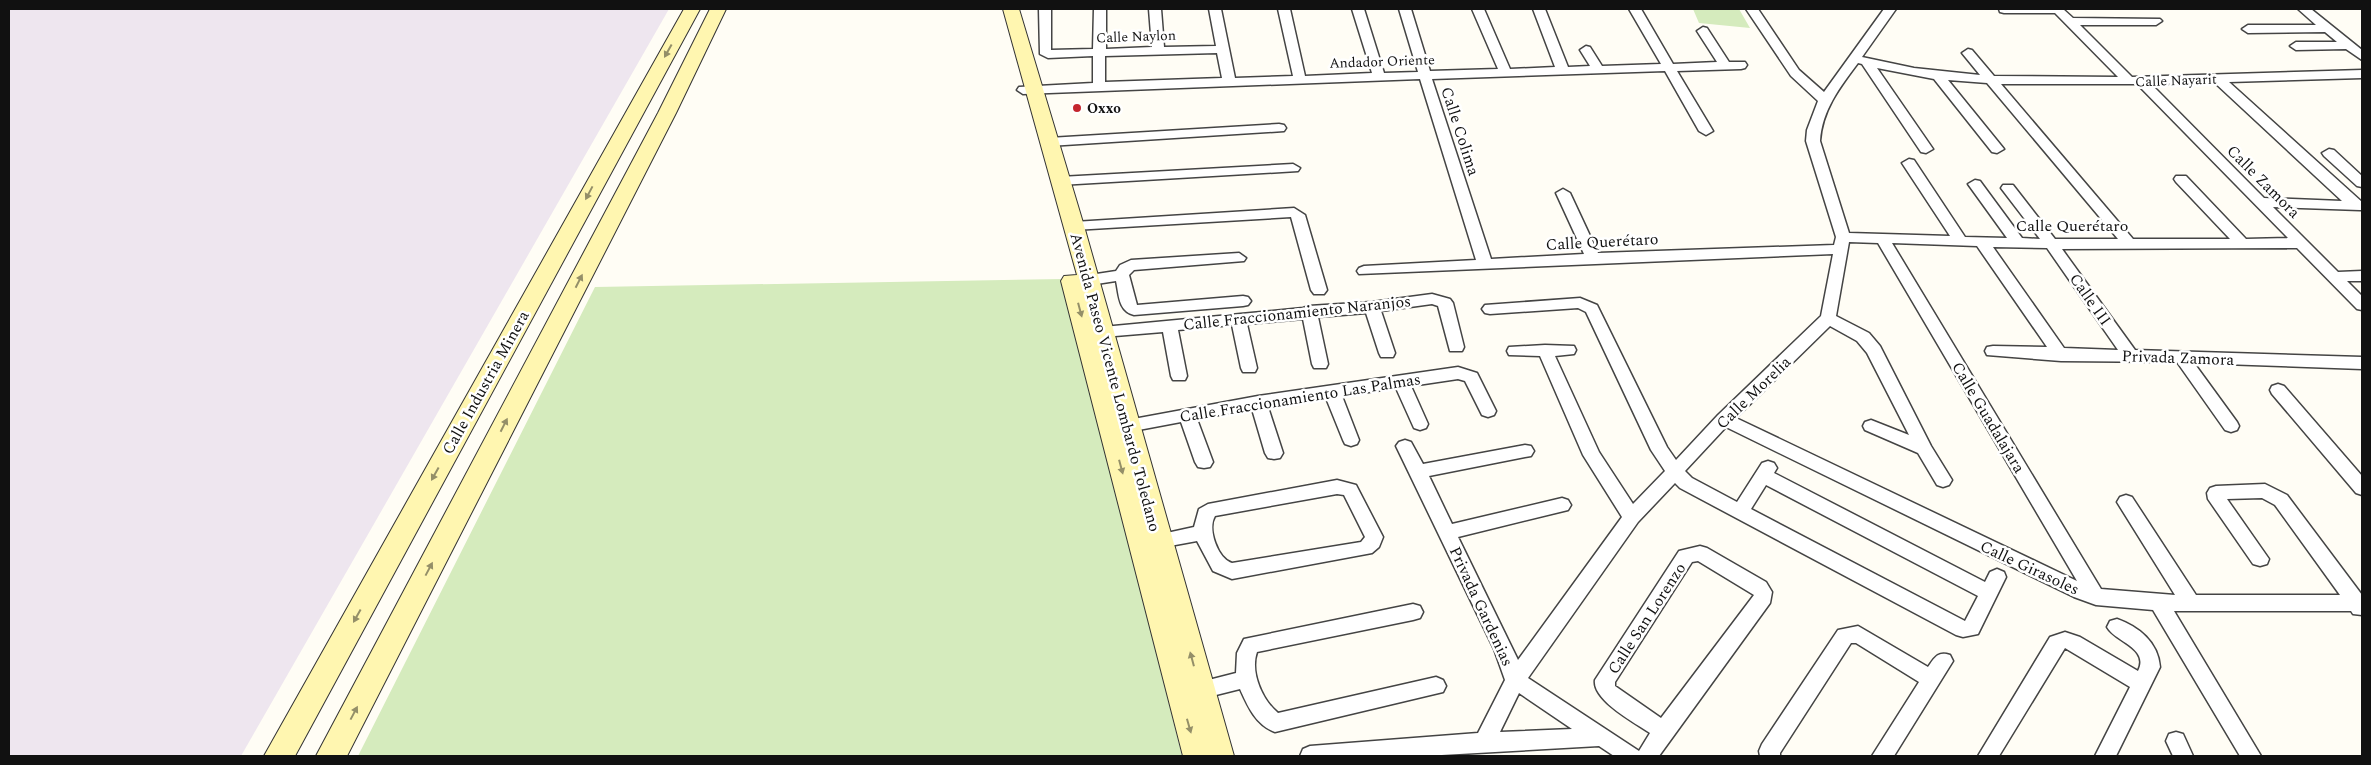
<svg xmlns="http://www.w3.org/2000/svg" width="2371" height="765" font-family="Spectral,serif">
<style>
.industrial{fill:#eee6ef}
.green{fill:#d5ebbd}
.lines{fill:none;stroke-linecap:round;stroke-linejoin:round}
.street-casing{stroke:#444;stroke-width:3}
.secondary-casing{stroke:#333;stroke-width:2}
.street{fill:#fff;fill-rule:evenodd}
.secondary{fill:#fff6b0;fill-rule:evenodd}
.oneway{fill:#948f68}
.poi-dot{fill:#c4262e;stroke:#fff;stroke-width:2}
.labels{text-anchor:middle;stroke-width:5;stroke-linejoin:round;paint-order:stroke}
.far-street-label{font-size:14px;fill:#111;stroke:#fff}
.far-poi-label{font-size:14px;font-weight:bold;fill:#111;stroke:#fff;text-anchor:start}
.street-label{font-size:16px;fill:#111;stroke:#fff}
</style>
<rect width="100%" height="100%" fill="#fffdf5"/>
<!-- industrial -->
<path class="industrial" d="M9,9H669L241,756H9Z"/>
<!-- green -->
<path class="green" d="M1693,9H1739L1750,28L1699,23Z
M1063,279L1182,756H358L595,287Z"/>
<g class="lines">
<!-- street casing -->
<g class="street-casing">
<path id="street" d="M1039,9H1051V50L1093,49L1094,9H1106V49L1152,47L1149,9H1161L1164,47L1216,46L1209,9H1221L1235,78L1293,76L1278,9H1290L1305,76L1372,73L1352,9H1364L1384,73L1418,72L1399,9H1411L1430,71L1498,69L1472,9H1484L1510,69L1555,67L1533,9H1545L1568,67L1590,66L1580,50L1586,46L1590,47L1602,66L1661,64L1629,9H1641L1673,64L1717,62L1697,31L1703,27L1707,28L1729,62H1745L1747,65L1745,68L1741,69L1677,71L1713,131L1706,135L1699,131L1665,71L1432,79L1491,259L1584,254L1556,193L1563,189L1570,193L1598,253L1834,245L1836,237L1806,141L1807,130L1818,101L1791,76L1746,9H1758L1799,70L1824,92L1884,9H1896L1862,57L1914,68L1980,75L1962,53L1968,49L1972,50L1994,76L2118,77L2055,13H2004L2000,12L1999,9H2063L2073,18L2160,19L2162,21L2156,25H2080L2132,77L2362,70V78L2229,82L2362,202V210H2360L2273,207L2338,272L2362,271V281H2347L2362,296V310L2357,309L2297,248L2062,249L2135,350L2362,357V369L2194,363L2237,422L2239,426L2237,430L2231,432L2225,430L2177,362L2061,361L1987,355L1985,351L1987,347L1993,346L2047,347L1977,246L1892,243L2101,589L2175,595L2117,502L2120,497L2126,495L2132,497L2196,595H2340L2275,505L2262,498L2227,499L2269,559L2267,564L2260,566L2253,564L2208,499L2207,493L2210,488L2216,486L2265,484L2287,495L2362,595V615L2353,614L2351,611H2174L2261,756H2240L2153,610L2096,605L2074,597L1726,427L1685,471L1692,478L1737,502L1762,463L1768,461L1774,463L1777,468L1774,473L1985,582L1990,572L1997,569L2004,572L2006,577L1978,634L1963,637L1956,635L1680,488L1675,483L1638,522L1528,678L1639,751L1650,733C1635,723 1592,700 1595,680L1679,551L1700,546L1707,548L1766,582L1772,592L1770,603L1659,756H1614L1599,746L1424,756H1300L1303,749L1310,746L1478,733L1505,680L1494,649L1396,446L1399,442L1405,440L1411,442L1423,464L1525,445L1531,446L1534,451L1531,456L1525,457L1429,476L1452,524L1562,498L1568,500L1571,505L1568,510L1458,537L1518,660L1622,517L1583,455L1540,356L1509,355L1507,351L1509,347L1545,345L1574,346L1576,350L1574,354L1555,356L1599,452L1633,504L1665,471L1651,450L1586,312L1578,308L1490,314L1485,313L1482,309L1485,305L1580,298L1597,305L1667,447L1676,460L1718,415L1821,316L1833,254L1359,274L1357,271L1359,268L1364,266L1476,260L1420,79L1023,94L1017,90L1019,87L1093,83V56L1048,58L1040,54ZM1217,53L1222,78L1105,82V56ZM1858,63L1862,64L1921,152L1926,153L1933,149L1877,68L1934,79L1992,152L1997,153L2004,149L1948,80L1987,83L2118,239H2055L2013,185H2003L2001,188L2040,239L2022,238L1980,181L1975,180L1968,184L2007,238L1965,237L1914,160L1909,159L1902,163L1950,236L1849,233L1820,141C1822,110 1840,87 1858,63ZM2215,83L2342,201L2264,198L2151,84ZM2001,84H2137L2288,238L2246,239L2186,176H2176L2174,179L2176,182L2230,239H2133ZM1849,242L1878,243L2077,581L1736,418L1830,326L1857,341L1867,353L1909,435L1871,420L1865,422L1863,426L1865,430L1918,453L1937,485L1943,487L1949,485L1952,480L1931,446L1880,346L1869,333L1836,316ZM1993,247L2047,248L2118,350L2064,348ZM1766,485L1978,596L1965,621L1751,509ZM1698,561L1754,595L1661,718L1615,686V682L1692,562ZM1519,693L1572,729L1500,732Z
M2298,9H2311L2362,50V60L2346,49L2296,50L2290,46L2296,42H2337L2325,32L2248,33L2242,29L2248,25H2316Z
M1279,124L1284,125L1286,128L1284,131L1049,146L1042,142L1049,138Z
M2329,149L2334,150L2362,176V187L2357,186L2324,156L2322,153Z
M1293,164L1300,168L1298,171L1060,185L1053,181L1060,177Z
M1294,208L1305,215L1327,290L1324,294H1314L1311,290L1291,217L1074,230L1067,226L1074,222Z
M1239,253L1246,258L1244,261L1134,270L1129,275L1137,305L1243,296L1248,297L1251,301L1248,305L1243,306L1134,315C1118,311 1119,294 1116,281L1077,287L1070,282L1077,277L1116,271L1120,265L1131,260Z
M1432,294L1450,299L1453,303L1464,347L1462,351H1450L1438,306L1432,304L1381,311L1395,353L1393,357H1381L1379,353L1366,313L1318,317L1328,364L1326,368H1314L1312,364L1303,319L1247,324L1257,368L1255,372H1243L1241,368L1232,325L1178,330L1187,376L1185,380H1173L1171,376L1163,332L1103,337L1097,336L1095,332L1097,328L1103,327L1303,308L1309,306L1372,302Z
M1458,367L1477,373L1496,411L1494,415L1488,417L1482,415L1465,381L1458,379L1411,386L1428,424L1426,428L1420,430L1414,428L1396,388L1342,396L1359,440L1357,444L1351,446L1345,444L1343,440L1326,398L1268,407L1283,453L1280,458L1274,459L1268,458L1265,453L1252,409L1197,419L1213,462L1210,467L1204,468L1198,467L1195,462L1181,422L1128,432L1122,430L1120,426L1122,422L1128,420L1258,396Z
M2278,384L2284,386L2362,476V495L2356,493L2272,394L2270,390L2272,386Z
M1337,480L1356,485L1383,537L1379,547L1372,553L1232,579L1213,571L1197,541L1159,548L1153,546L1150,541L1153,536L1194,527L1199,509L1208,504ZM1337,494L1344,495L1365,537L1361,542L1232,563C1218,559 1207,529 1215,516Z
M1413,604L1420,606L1423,612L1420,618L1413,620L1257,652C1250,672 1262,700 1278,713L1436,677L1443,680L1446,686L1443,692L1275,732C1256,725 1248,707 1240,689L1200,699L1193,696L1190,690L1193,684L1236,673L1237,653L1244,639Z
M2117,619C2139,627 2158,642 2160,667L2116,756H2095L2130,687L2065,648L1999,756H1978L2050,637L2065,632L2080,637L2138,671C2150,648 2115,642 2107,627L2110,621Z
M1858,626L1928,667C1935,657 1938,651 1950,655L1953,661L1894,756H1872L1919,682L1856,643H1851L1780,753V756H1760L1759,751L1762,744L1838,630Z
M2176,732L2183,734L2193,756H2173L2166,741L2169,734Z"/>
</g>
<!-- secondary casing -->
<g class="secondary-casing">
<path id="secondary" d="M684,9H700L295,756H264Z
M710,9H726L676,113L347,756H316L658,113Z
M1003,9H1019L1084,226L1234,756H1183L1061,281L1064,276L1077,275Z"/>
</g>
<!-- street -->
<use href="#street" class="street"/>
<!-- secondary -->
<use href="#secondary" class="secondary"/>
</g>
<!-- one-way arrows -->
<defs><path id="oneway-solid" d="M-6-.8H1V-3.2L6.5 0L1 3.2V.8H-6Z" transform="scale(1.25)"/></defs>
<g class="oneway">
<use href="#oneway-solid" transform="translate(668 51) rotate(119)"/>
<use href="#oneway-solid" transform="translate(589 193) rotate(118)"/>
<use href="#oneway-solid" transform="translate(579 281) rotate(-63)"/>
<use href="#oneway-solid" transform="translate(1080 310) rotate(75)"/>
<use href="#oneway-solid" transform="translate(504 425) rotate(-63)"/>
<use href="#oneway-solid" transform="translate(1121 467) rotate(75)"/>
<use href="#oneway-solid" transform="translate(435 474) rotate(119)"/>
<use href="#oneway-solid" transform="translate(429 569) rotate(-62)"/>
<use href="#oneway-solid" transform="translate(357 616) rotate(119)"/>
<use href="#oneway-solid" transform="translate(1192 659) rotate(-105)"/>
<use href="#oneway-solid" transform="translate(354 713) rotate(-62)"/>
<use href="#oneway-solid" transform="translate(1189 726) rotate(74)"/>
</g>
<!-- markers -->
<circle class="poi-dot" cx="1077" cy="108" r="5"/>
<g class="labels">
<!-- far-street labels -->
<g class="far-street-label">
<text transform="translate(1136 36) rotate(-2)" y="5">Calle Naylon</text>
<text transform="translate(1382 61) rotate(-2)" y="5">Andador Oriente</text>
<text transform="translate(2176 80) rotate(-2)" y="5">Calle Nayarit</text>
</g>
<!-- far-poi labels -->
<g class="far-poi-label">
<text x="1087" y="113">Oxxo</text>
</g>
<!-- street labels -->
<g class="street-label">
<text transform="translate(1461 131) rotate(72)" y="6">Calle Colima</text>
<text transform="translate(2264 181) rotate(45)" y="6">Calle Zamora</text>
<text x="2072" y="231">Calle Querétaro</text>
<text transform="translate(1602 241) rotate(-3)" y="6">Calle Querétaro</text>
<text transform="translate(2091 299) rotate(55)" y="6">Calle III</text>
<text transform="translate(1297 312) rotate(-6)" y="6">Calle Fraccionamiento Naranjos</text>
<text transform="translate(2178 357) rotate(2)" y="6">Privada Zamora</text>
<text transform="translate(485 382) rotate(-61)" y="6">Calle Industria Minera</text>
<text transform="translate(1116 382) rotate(75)" y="6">Avenida Paseo Vicente Lombardo Toledano</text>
<text transform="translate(1753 392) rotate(-44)" y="6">Calle Morelia</text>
<text transform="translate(1300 397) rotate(-9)" y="6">Calle Fraccionamiento Las Palmas</text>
<text transform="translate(1989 417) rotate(59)" y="6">Calle Guadalajara</text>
<text transform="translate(2030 567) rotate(25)" y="6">Calle Girasoles</text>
<text transform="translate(1482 606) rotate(65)" y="6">Privada Gardenias</text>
<text transform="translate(1646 618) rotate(-57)" y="6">Calle San Lorenzo</text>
</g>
</g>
<!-- border -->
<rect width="2371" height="765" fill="none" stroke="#111111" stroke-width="20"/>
</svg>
